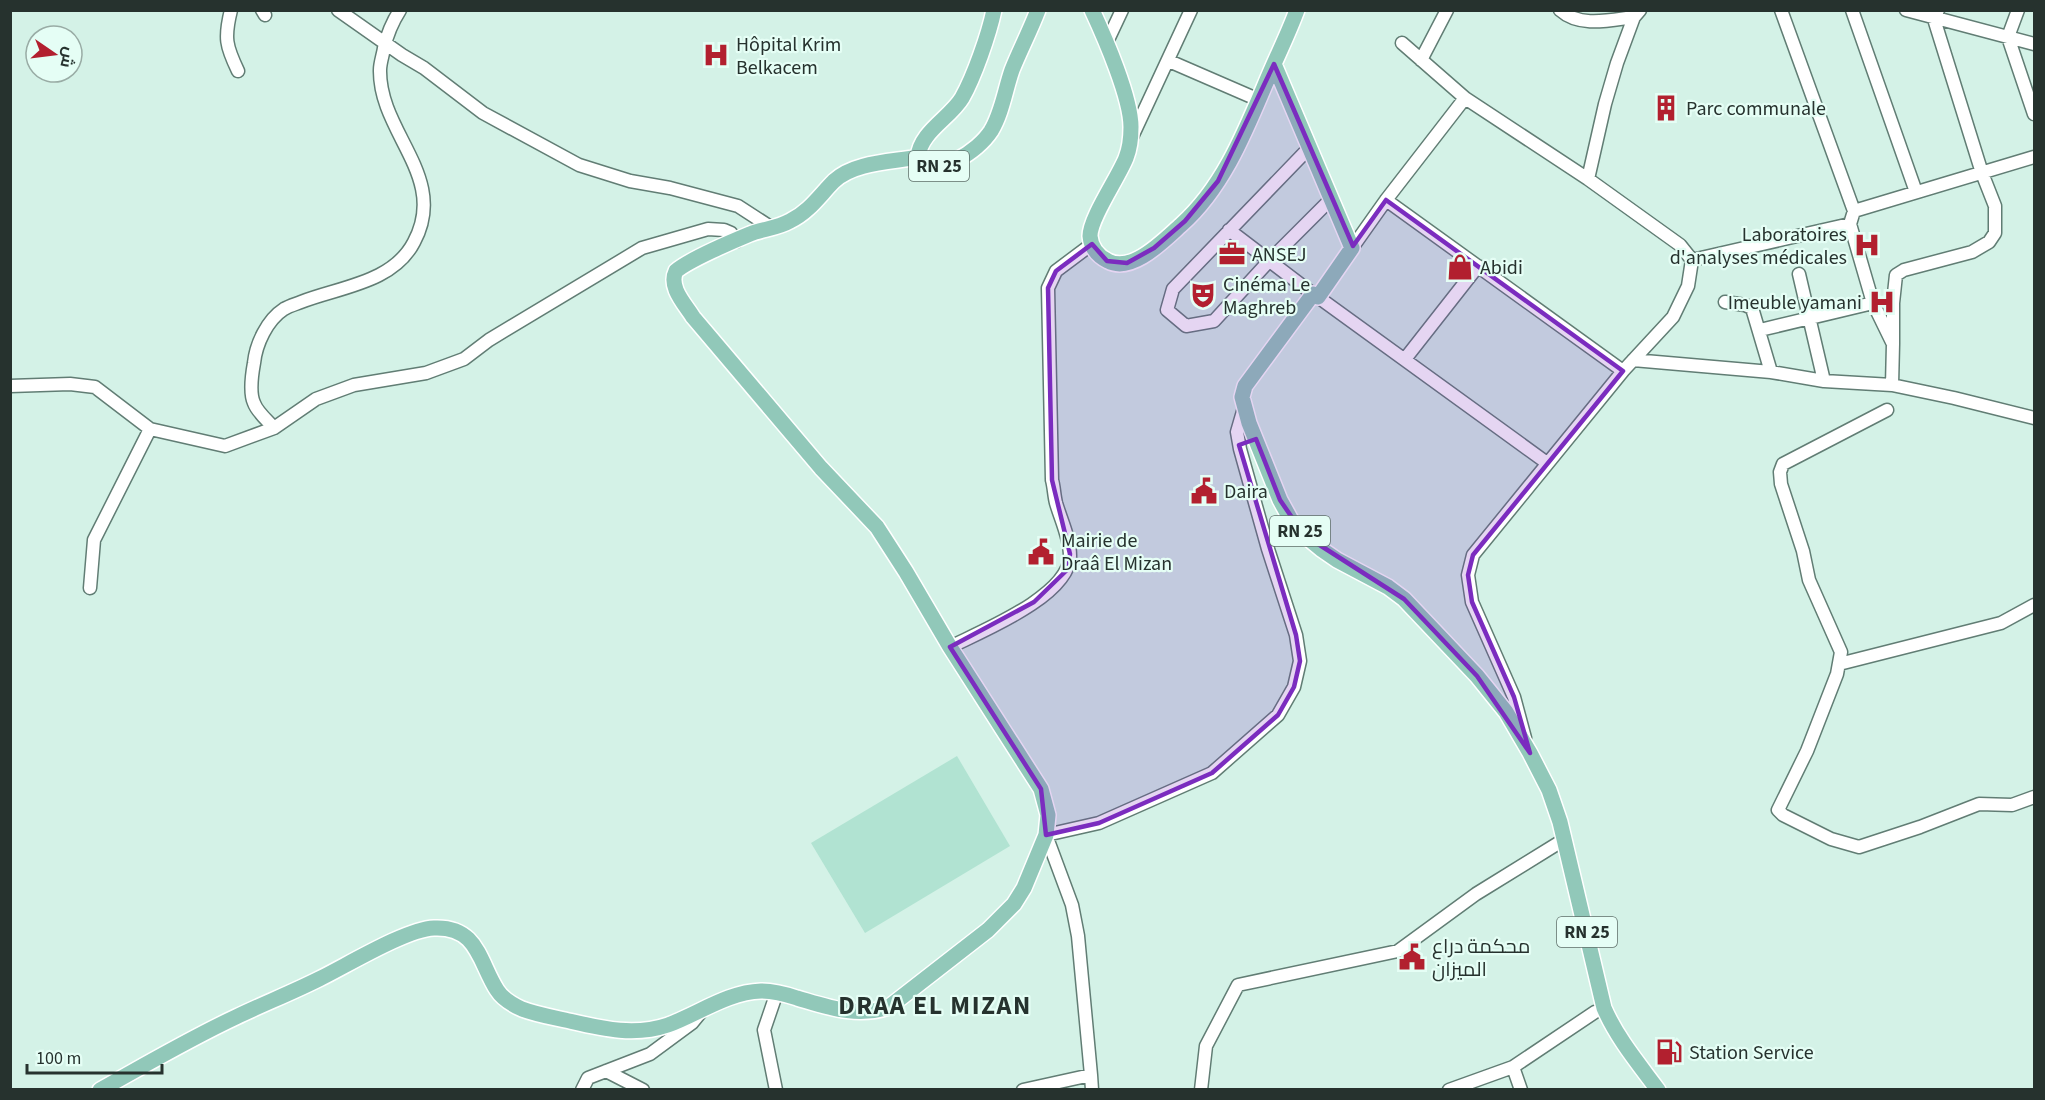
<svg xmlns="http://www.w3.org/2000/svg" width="2045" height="1100" font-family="'Source Sans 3',Cairo,sans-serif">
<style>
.green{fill:#b1e3d2}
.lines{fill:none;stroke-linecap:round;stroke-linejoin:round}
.minor-casing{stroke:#617d74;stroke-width:15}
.major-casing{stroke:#fff;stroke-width:18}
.minor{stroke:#fff;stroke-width:12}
.major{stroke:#91c8b9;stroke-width:15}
.marked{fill:#7b2cbf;fill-opacity:0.2;stroke:#7b2cbf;stroke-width:4.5;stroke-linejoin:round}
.labels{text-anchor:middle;stroke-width:4.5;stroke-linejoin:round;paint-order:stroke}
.shield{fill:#e5fef5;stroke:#5f6f6a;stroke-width:1.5}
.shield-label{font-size:18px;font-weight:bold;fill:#26322e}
.poi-label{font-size:20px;fill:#26322e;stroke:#e5fef5;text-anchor:start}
.district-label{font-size:26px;font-weight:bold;letter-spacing:1.5px;fill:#26322e;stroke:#e5fef5}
</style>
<rect width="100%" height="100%" fill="#d4f2e7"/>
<!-- green -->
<path class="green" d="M957,756L1010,846L865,933L811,843Z"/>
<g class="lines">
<!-- minor casing -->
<g class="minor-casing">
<path id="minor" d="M231,10C224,38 226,46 238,71
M262,10L265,15
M338,10L402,55L424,68L483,113L579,165L630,181L670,188L738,206L772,228
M1560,10C1580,28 1610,20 1634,17
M1781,10L1854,211L1850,224L1873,303L1893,344L1892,385
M1852,10L1916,192
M1906,10L2034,44
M2018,10L2008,37L2034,114
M1402,43L1465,98
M1106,44L1122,10
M1421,60L1447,10
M1169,61L1259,100
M1131,139L1191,10
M1310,147L1173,289L1167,310L1186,326L1214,321L1269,261L1331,199
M1588,179L1605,104L1617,63L1634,17L1640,10
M1386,200L1623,371
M1854,211L2034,157
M1229,230L1313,294
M1352,248L1386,200L1465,98L1588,179L1680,245L1692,260L1688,286L1673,317L1623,371L1473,555L1468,575L1472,602L1514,697L1525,738
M1692,260L1850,224
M1799,274L1824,381
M1318,297L1547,463
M1725,302L1745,305L1752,308L1771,372
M1760,330L1873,303
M1893,344V303L1896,275L1904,270L1972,252L1989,242L1995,233V206L1982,173L1934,19L1938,10
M1405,359L1478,266
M1633,360L1771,372L1824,381L1892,385L1954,398L2034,418
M10,386L70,384L95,387L150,429L225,446L274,428L316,399L354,385L426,373L464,359L489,340L642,248L708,229L724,230L731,233L737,241
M1887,410L1783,464L1780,472L1781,484L1803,551L1809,580L1841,652L1837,674L1807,751L1778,810L1783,815L1831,839L1859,847L1920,827L1979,804L2012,805L2034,797
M274,428C268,421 257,412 254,403C249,392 252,374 254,363C256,344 267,320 284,309C289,306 296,304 301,302C339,287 393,283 414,242C449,177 379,133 380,70C380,63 383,55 384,48C387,35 393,21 400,10
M90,588L94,540L150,429
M950,647C982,631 1069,596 1070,556C1070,538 1061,520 1056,503C1054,495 1054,487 1052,480L1048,288L1056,271L1092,244
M1839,664L2001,623L2034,605
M606,1071L643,1090
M1091,1075L1078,936L1072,905L1046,835L1099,823L1212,773L1278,715L1294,687L1300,661L1296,635L1268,549L1240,449L1237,432L1244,408
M582,1090L588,1078L650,1054L692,1023L701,1012
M776,1090L764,1030L777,992
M1023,1090L1091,1075L1092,1090
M1201,1090L1206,1046L1238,985L1398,951L1476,894L1565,839
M1449,1090L1513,1067
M1521,1090L1513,1067L1595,1012"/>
</g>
<!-- major casing -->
<g class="major-casing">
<path id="major" d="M994,10C989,34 974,77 962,98C950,118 920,132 918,157C938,179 978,151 991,131C1002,113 1005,90 1012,70C1020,50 1030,31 1038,10
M1092,10C1105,38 1131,98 1131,127C1131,137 1130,148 1126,158C1118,178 1090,218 1090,236C1091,248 1098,256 1108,261C1132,274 1164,240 1181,225C1225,186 1247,127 1270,73C1279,52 1289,32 1297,10
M1274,64L1352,248L1318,297L1313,294L1245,386L1242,397L1249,423L1280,500L1291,520L1304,535L1321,549L1337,560L1388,587L1404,599L1477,676L1506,712L1530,753L1549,790L1560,822L1604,1008C1617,1038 1638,1063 1658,1090
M100,1090C145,1065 189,1039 236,1017C263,1004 291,993 319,979C346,966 406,929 434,928C478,926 479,962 497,990C502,998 513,1005 522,1009C535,1014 551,1017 565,1020C600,1028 633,1037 668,1025C698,1014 728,992 761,991C774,991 785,994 797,998C828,1007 857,1018 889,1007L988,930L1014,904L1024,888L1046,835L1048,815L1041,789L950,647L906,572L877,527L821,468L693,317C685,304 668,287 676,271C689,260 733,241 750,234C763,229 778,228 790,221C809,212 820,195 834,181C854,162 892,162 918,157"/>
</g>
<!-- minor -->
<use href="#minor" class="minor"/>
<!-- major -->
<use href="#major" class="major"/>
</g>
<!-- marked area -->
<path class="marked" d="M1274,64L1353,246L1386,200L1623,371L1473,555L1468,575L1472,602L1514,697L1530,753L1477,676L1404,599L1304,535L1280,500L1256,439L1239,445L1296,635L1300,661L1294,687L1278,715L1212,773L1099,823L1046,835L1041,789L950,647L1034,602L1068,569L1070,554L1052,480L1048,288L1056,271L1092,244L1107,261L1127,263L1154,248L1185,221L1218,181Z"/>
<!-- icons -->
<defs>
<g id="hospital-bare" transform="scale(2.07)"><path d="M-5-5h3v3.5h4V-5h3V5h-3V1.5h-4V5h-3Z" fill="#b2202f" stroke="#e5fef5" stroke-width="2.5" paint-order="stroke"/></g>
<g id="building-bare" transform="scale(2.07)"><path d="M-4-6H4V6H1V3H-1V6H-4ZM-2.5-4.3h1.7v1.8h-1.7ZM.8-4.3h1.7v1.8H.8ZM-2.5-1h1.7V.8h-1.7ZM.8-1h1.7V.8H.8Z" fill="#b2202f" stroke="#e5fef5" stroke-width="2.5" paint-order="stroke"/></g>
<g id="office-bare" transform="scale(2.07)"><path d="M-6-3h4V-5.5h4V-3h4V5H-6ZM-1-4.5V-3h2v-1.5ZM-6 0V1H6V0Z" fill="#b2202f" stroke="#e5fef5" stroke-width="2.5" paint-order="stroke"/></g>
<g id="shop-bare" transform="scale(2.07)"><path d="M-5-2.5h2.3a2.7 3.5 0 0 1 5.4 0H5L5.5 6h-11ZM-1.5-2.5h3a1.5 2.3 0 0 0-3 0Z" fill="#b2202f" stroke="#e5fef5" stroke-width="2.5" paint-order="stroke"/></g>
<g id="theatre-bare" transform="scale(2.07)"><path d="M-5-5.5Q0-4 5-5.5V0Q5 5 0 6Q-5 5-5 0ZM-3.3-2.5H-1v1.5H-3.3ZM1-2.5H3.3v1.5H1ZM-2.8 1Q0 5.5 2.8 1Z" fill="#b2202f" stroke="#e5fef5" stroke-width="2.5" paint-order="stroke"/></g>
<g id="civic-bare" transform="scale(2.07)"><path d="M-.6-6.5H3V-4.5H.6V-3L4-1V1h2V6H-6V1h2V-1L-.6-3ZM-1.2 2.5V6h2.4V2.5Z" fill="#b2202f" stroke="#e5fef5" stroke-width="2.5" paint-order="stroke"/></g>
<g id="fuel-bare" transform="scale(2.07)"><path d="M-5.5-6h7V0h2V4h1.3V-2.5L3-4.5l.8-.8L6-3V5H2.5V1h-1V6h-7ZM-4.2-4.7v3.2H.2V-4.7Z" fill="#b2202f" stroke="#e5fef5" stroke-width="2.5" paint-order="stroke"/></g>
</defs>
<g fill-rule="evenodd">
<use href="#hospital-bare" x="716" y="55"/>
<use href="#building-bare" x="1666" y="108"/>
<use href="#hospital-bare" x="1867" y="245"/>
<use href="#office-bare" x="1232" y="254"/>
<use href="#shop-bare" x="1460" y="267"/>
<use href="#theatre-bare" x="1203" y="295"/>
<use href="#hospital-bare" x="1882" y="302"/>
<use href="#civic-bare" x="1204" y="491"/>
<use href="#civic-bare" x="1041" y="552"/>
<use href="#civic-bare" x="1412" y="957"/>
<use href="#fuel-bare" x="1669" y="1052"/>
</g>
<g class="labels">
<!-- shield labels -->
<g class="shield">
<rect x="909" y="151" width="60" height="30" rx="4.5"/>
<rect x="1270" y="516" width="60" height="30" rx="4.5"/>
<rect x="1557" y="917" width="60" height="30" rx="4.5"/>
</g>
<g class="shield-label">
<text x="939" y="172">RN 25</text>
<text x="1300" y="537">RN 25</text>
<text x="1587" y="938">RN 25</text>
</g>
<!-- poi labels -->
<g class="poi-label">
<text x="736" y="51">Hôpital Krim<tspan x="736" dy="23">Belkacem</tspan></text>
<text x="1686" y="115">Parc communale</text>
<text x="1847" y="241" text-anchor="end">Laboratoires<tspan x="1847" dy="23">d'analyses médicales</tspan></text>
<text x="1252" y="261">ANSEJ</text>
<text x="1480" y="274">Abidi</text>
<text x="1223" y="291">Cinéma Le<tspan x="1223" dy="23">Maghreb</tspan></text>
<text x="1862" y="309" text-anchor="end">Imeuble yamani</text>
<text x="1224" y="498">Daira</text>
<text x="1061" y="547">Mairie de<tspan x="1061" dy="23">Draâ El Mizan</tspan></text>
<text x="1432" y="953">محكمة دراع<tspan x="1432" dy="23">الميزان</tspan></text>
<text x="1689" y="1059">Station Service</text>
</g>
<!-- district labels -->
<g class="district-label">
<text x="935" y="1014">DRAA EL MIZAN</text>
</g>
</g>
<!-- border -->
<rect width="2045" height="1100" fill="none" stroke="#26322e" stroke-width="24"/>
<!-- north arrow -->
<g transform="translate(54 54) rotate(104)"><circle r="28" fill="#e5fef5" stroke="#99aca5" stroke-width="1.5"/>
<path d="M0-4.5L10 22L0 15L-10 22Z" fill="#b2202f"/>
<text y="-9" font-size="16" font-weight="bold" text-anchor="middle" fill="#26322e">ش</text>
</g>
<!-- scale -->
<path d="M27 1064v9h135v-9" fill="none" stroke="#26322e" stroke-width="3"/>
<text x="36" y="1064" font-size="18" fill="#26322e" stroke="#e5fef5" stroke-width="4.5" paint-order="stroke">100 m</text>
</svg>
